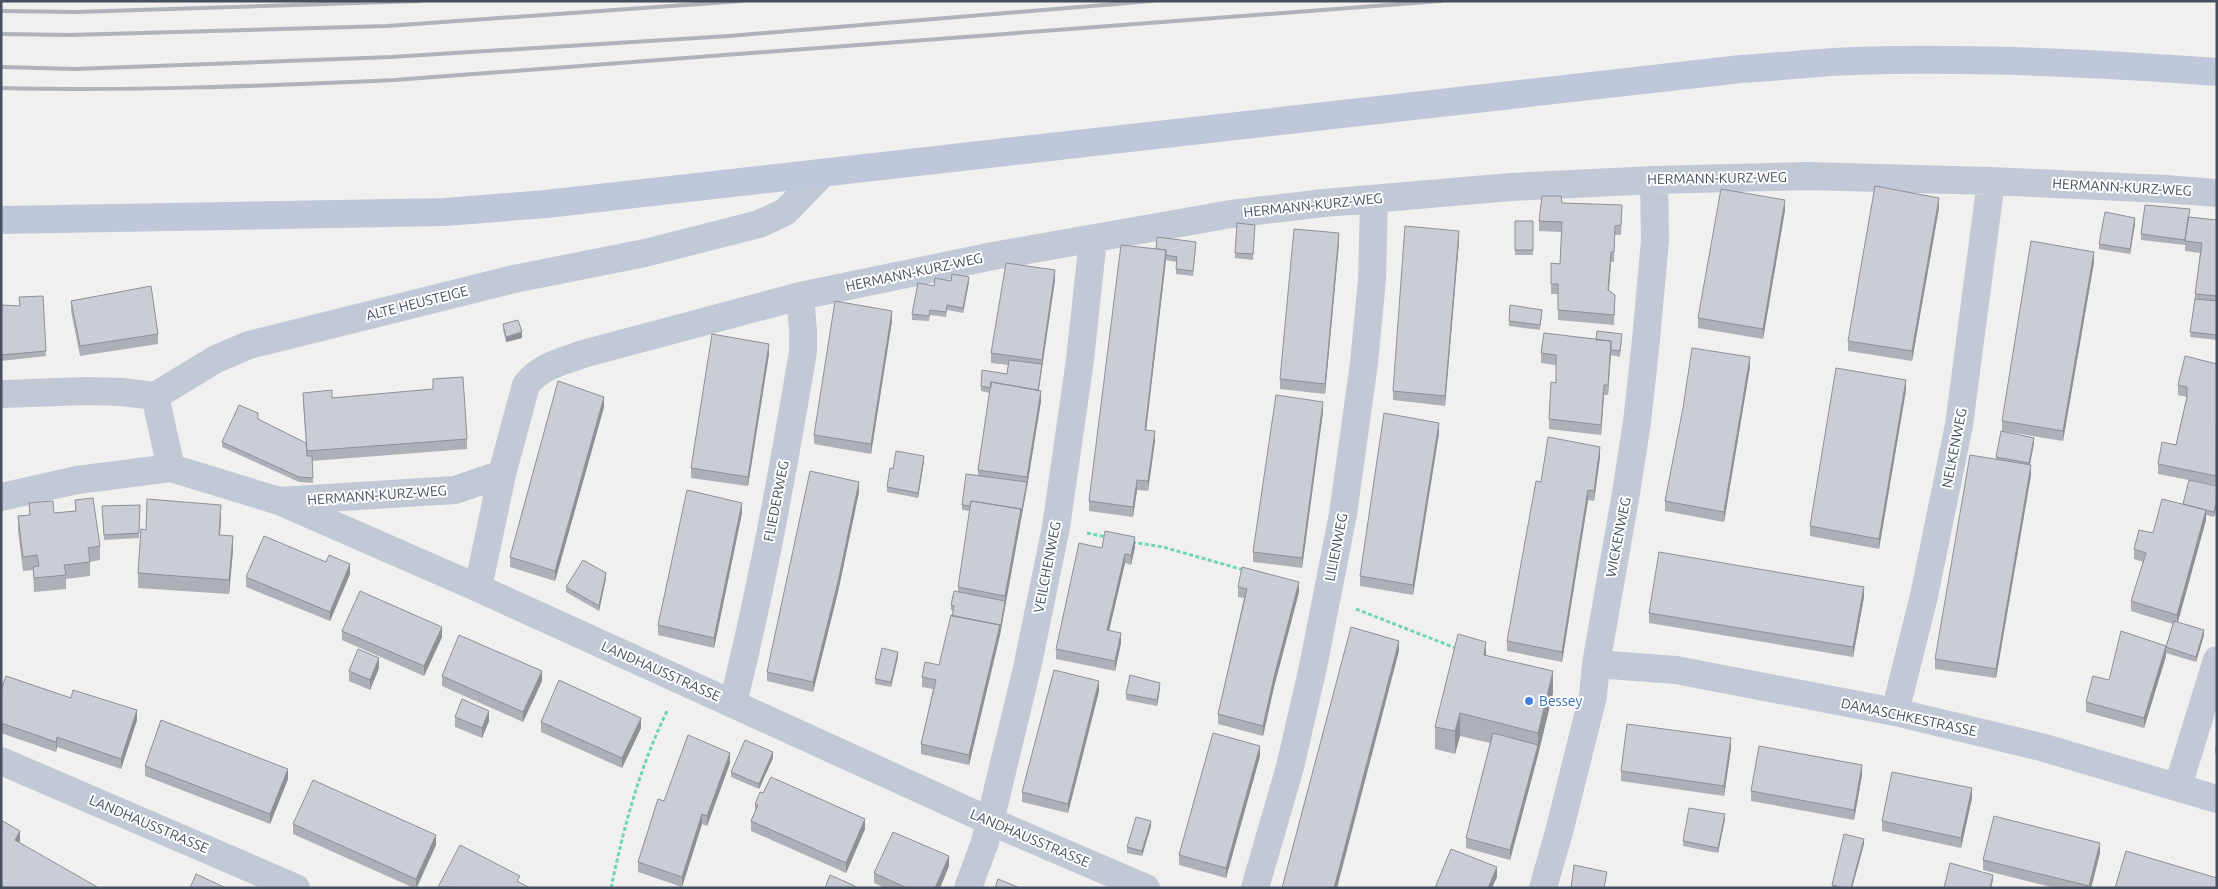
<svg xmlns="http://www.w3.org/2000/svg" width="2218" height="889" font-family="Ubuntu,sans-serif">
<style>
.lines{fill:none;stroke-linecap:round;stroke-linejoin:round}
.path{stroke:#6cd7b2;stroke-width:3;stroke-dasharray:4 2.5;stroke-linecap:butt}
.minor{stroke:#c1c9d6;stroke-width:28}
.secondary{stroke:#bfc8da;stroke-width:28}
.rail{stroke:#b0b3ba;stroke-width:4}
.wall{fill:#aeb0b7}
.shaded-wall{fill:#8d9095}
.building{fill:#cacdd5;stroke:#8d9095}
.shop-dot{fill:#3f7fe0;stroke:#fff;stroke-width:2}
.labels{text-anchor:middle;stroke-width:4;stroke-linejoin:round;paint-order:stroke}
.street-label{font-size:14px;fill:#454f5f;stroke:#fff}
.shop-label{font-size:14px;fill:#366cbe;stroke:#fff;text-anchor:start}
</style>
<rect width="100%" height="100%" fill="#f2efef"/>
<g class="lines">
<!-- path -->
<path class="path" d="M1087,533L1106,537
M1132,542L1163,547L1244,570
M1356,609L1458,649
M611,888C624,826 640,766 668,709"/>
<!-- minor -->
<path class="minor" d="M1,394L87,391L122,392L155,396L216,359L249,345L514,279L645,253L759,224L785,212L823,173
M155,396L171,468L279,501L478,588L990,821L1146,888
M1,497L77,480L171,468
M279,501L455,490L502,474L526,385C540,366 561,362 583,354L800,296L993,256L1231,214L1324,203L1511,187L1654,180L1807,176L1991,181L2165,189L2217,193
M478,588L502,474
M1596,664L1676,670L1895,712L2041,747L2217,799
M733,703C762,587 783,470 803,352V330L800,296
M1895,712L1924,596L1959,425L1991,181
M1,761L296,888
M2178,786L2217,660
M968,888L985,842L1027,668L1056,527L1080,360L1093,239
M1255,888L1290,767L1313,667L1343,514L1364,363L1372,280L1374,199
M1543,888L1559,832L1593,696L1596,664L1626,493L1637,422L1646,340L1655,240L1654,180"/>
<!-- secondary -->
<path class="secondary" d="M1,220L445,212L546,204L1741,69C1779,67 1817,62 1855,61C1976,57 2096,63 2217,72"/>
<!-- rail -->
<path class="rail" d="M1,11L76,12L421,1
M1,34L70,35L387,26L742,1
M1,67L75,69L391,57L729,36L1152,1
M1,88C132,91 263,86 394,80L1441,1"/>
</g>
<!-- wall -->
<path class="wall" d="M1562,203L1622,215L1621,235H1615L1614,262H1611L1609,291L1615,305L1614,325L1558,320V294H1551V263L1560,264L1562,232L1539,231V221Z
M1939,208L1912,361L1848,351V341Z
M1785,210L1763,339L1698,328V318Z
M2189,217L2217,220V340L2190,337L2200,253L2185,251V245L2141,240V234Z
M1515,221H1533V255H1515Z
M2135,224L2130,254L2099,249V244Z
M1255,225L1253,260L1235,258V253Z
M1459,241L1445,406L1393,400V391Z
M1339,243L1325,394L1280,389V379Z
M1196,247L1193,276L1176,274V262L1166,260L1146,430L1155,441L1148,491L1137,490L1133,517L1089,511V501L1156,249Z
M2094,262L2063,441L2002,431V421Z
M1055,280L1039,390L1041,401L1027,487L1000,635L969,765L921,754V744L933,689L922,687V677L939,665L953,611L951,610V605L958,592V587L970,511L962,510V505L978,475V470L990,393L981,391V386L1007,374L1008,365L991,363V353Z
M951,281L969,282L963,313L947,310L946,317L930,315L929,321L912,320V314L934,286Z
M43,296L46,356L1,361V305L20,306Z
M71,301L158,334V344L80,356L71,311Z
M1542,315L1540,330L1509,326V321Z
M892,321L871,454L814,444V435Z
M503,324L522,338L506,342L503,330Z
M1622,339L1620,357L1611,355V353L1608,395H1604L1601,435L1549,429V419L1556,383V365L1541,363V353L1596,340Z
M769,354L748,486L691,478V468Z
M2217,364V484L2216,485L2190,480L2217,486L2214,517L2206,515V520L2178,622L2204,635L2196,662L2166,653V656L2144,728L2086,712V702L2109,680L2166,646L2173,624L2131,611V601L2143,562L2134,559V549L2183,504L2189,480L2158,474V464L2176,445L2187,397L2178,395V385Z
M1750,367L1724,522L1665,511V501Z
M433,379L467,439V449L312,461L313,483L299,482L222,447V442L258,419L306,443L303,403V393L332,398L433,389Z
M1906,390L1879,549L1810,536V526Z
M604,407L555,581L510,567V557Z
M1323,412L1302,568L1253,562V552Z
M1439,433L1413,595L1360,586V576Z
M2034,443L2030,465L2031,475L1996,678L1935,669V659L1996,460V457Z
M1600,457L1594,501L1588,500L1562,662L1507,651V641L1541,482Z
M924,461L918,498L887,492V487Z
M859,492L838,592L813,692L767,681V672Z
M75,500L100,546V560L90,562V576L66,579V589L34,592L33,570L23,571L18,531V516L29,515V503L54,513L75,511Z
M140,505L139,538L104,540L102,506Z
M742,513L714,648L658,635V625Z
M221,519L220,535L233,550L229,594L138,588V573L146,530Z
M1135,547L1131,565L1125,563L1109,630L1121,643L1115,671L1056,659V649L1102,548Z
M350,574L330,621L246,587V577Z
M606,578L599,611L566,592V587Z
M1238,587L1299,592L1274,687L1263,736L1218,724V714L1244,598L1238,597Z
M1864,597L1853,657L1649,623V613Z
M342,631L442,637L424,676L342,640Z
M1486,655L1553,693L1538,755L1510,860L1466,848V838L1490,743L1460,736L1455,754L1435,749V727Z
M898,657L891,687L875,684V679Z
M379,668L370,690L349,681V671Z
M442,676L542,681L523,722L442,686Z
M1160,688L1157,706L1126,700V694Z
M1,690L71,698L137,720L121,769L57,747L56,752L1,733Z
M1099,691L1068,813L1022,802V792Z
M455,717L489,721L482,738L455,727Z
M541,722L641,728L622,768L541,732Z
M2217,742V754L2215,753V748Z
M1731,748L1724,796L1621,781V771Z
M1260,756L1226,878L1179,865V855Z
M773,758L759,789L731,777V772Z
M730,763L707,826L702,824L682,887L638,872V862L664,801Z
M145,766L288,779L270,824L145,776Z
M1862,775L1854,820L1751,801V791Z
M1972,798L1961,848L1882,831V821Z
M755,804L865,829L846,873L751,831V821L755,811Z
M1725,819L1718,853L1683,846V841Z
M293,824L436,845L417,888H414L293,834Z
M1151,826L1142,856L1127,853V847Z
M1864,844L1852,888H1832V885Z
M2100,853L2091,888H2055L1983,870V860Z
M949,866L940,888H885L874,883V873Z"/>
<!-- shaded-wall -->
<path class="shaded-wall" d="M1939,198V208L1912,361V351Z
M1785,200V210L1763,339V329Z
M2135,218V224L2130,254V249Z
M1459,231V241L1445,406V396Z
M1339,233V243L1325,394V384Z
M1166,250V260L1145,440V430Z
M1611,252V262L1608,300V290Z
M2094,252V262L2063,441V431Z
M1055,270V280L1037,400L1042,360Z
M969,277V282L963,313V308Z
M892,311V321L871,454V444Z
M522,332V338L506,342V337Z
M1611,341V351L1608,395V385Z
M769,344V354L748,486V477Z
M1750,357V367L1724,522V512Z
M1906,380V390L1879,549V539Z
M1604,385V395L1601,435V425Z
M1041,391V401L1027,487L1021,519V514L1027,482V477Z
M604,397V407L555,581V571Z
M1323,402V412L1302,568V558Z
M1439,423V433L1413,595V585Z
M1155,431V441L1148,491V481Z
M2034,438V443L2029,468V463Z
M1600,447V457L1594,501V491Z
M924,456V461L918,498V493Z
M2031,465V475L1996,678V669Z
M1137,480V490L1133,517V507Z
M859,482V492L838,592L813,692V682Z
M1588,490V500L1562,662V652Z
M2217,499V504L2214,517V512Z
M742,503V513L714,648V638Z
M221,505V519L219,549V535Z
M1021,509V519L1000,635L969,765V755L1005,601V596Z
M2206,510V520L2177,625V615Z
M233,536V550L229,594V580Z
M1135,537V547L1131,565V555Z
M1125,554V563L1107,640V630Z
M350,564V574L330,621V612Z
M606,573V578L599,611V606Z
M1299,582V592L1274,687L1263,736V726L1274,677Z
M1864,587V597L1853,657V647Z
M442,627V637L424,676V666Z
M2204,630V635L2196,662V657Z
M1121,633V643L1115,671V661Z
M1399,641V651L1337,888H1334Z
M1486,642V664L1484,655Z
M2166,646V656L2144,728V718Z
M898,652V657L891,687V682Z
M379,658V668L370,690V680Z
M542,671V681L523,722V712Z
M1553,671V693L1538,755L1510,860V850L1538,745V733Z
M1099,681V691L1068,813V804Z
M1160,683V688L1157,706V700Z
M137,710V720L121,769V759Z
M489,711V721L482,738V728Z
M1460,713V736L1455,754V731Z
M641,718V728L622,768V758Z
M57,737V747L56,752V742Z
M1731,738V748L1724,796V786Z
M1260,746V756L1226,878V868Z
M773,752V758L759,789V784Z
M730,753V763L707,826V816Z
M1862,765V775L1854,820V810Z
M288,769V779L270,824V814Z
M1972,788V798L1961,848V838Z
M702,814V824L682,887V877Z
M1725,814V819L1718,853V848Z
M865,819V829L846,873V863Z
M1151,821V826L1142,856V851Z
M20,831V841L15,850V840Z
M436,835V845L416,888V879Z
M1864,839V844L1852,888H1851Z
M2100,843V853L2091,888H2089Z
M949,856V866L940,888H935Z
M1497,867V877L1492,888H1488Z
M1993,875V880L1991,888H1990Z"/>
<!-- building -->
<path class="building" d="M1875,186L1939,198L1912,351L1848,341Z
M1721,189L1785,200L1763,329L1698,318Z
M1542,196H1561L1562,203L1622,205L1621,225L1615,226L1614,252H1611L1608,290L1615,295L1614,315L1558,310V284H1551V263L1560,264L1562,222L1539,221Z
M2145,205L2190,209L2185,240L2141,234Z
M2105,212L2135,218L2130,249L2099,244Z
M2188,217L2217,220V296L2195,294L2202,243L2185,241Z
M1515,221H1533V250H1515Z
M1237,223L1255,225L1253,254L1235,253Z
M1405,226L1459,231L1445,396L1393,391Z
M1294,229L1339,233L1325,384L1280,379Z
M1157,237L1196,242L1193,271L1176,269L1177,257L1166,255V250L1156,249Z
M2031,241L2094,252L2063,431L2002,421Z
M1121,245L1166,250L1145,430L1155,431L1148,481L1137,480L1133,507L1089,501Z
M1006,263L1055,270L1042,360L991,353Z
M952,274L969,277L963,308L947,305L946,312L930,310L929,316L912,314L918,283L934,286L935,278L951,281Z
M151,286L158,334L80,346L71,301Z
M43,296L46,351L1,355V305L20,306L19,297Z
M2195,299L2217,301V335L2190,332Z
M835,301L892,311L871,444L814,435Z
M1510,305L1542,310L1540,325L1509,321Z
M518,320L522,332L506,337L503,324Z
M1597,331L1622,334L1620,351L1611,350V341L1596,340Z
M1544,333L1611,341L1608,385H1604L1601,425L1549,419L1551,382L1556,383V355L1541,353Z
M712,334L769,344L748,477L691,468Z
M1692,348L1750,357L1724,512L1665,501L1683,408Z
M2185,356L2217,364L2216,476L2158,464L2162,442L2176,445L2187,397V387L2178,385Z
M1009,360L1042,364L1038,390L991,382V388L981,386L982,370L1007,374Z
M1836,368L1906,380L1879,539L1810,526Z
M463,377L467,439L307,451L303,393L332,390V398L433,389V379Z
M558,381L604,397L555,571L510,557Z
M991,382L1041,391L1027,477L978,470Z
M1276,395L1323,402L1302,558L1253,552Z
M239,405L258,413V419L306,443L307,456H312L313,478L299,477L222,442Z
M1384,413L1439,423L1413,585L1360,576Z
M2001,431L2034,438L2029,463L1996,457Z
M1548,437L1600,447L1594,491L1588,490L1562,652L1507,641L1536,481L1541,482Z
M896,451L924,456L918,493L887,487L890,468L893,469Z
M1970,455L2031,465L1996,669L1935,659Z
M810,471L859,482L838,582L813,682L767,672Z
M966,474L1027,482L1021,514V509L971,501L970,506L962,505Z
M2189,480L2217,486V499L2214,512L2183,504Z
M687,490L742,503L714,638L658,625Z
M93,498L100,546L88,548L90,562L64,565L66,575L34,578L33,567L39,566L37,555L23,557L18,516L30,515L29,503L53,501L54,513L76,511L75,500Z
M147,499L221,505L219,535L233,536L229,580L138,573L141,529L146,530Z
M2162,499L2206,510L2177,615L2131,601L2146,553L2134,549L2139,530L2153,533Z
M971,501L1021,509L1005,596L958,587Z
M140,505L139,533L104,535L102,506Z
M1105,531L1135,537L1131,555L1125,554L1107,630L1121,633L1115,661L1056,649L1079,543L1102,548Z
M264,536L326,562L329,555L350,564L330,612L246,577Z
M1659,552L1864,587L1853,647L1649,613Z
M583,560L606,573L599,606L566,587Z
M1242,567L1299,582L1274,677L1263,726L1218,714L1247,589L1238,587Z
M360,591L442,627L424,666L342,631Z
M954,591L1005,601L1000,630V625L952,616L954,606L951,605Z
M951,615L1000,625L969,755L921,744L936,680L922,677L925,662L939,665Z
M2174,621L2204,630L2196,657L2166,647Z
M1351,627L1399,641L1334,888H1282Z
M2121,631L2166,646L2144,718L2086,702L2093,676L2109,680Z
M1458,634L1486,642L1484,655L1553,671L1538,733L1460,713L1455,731L1435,727Z
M459,635L542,671L523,712L442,676Z
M882,648L898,652L891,682L875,679Z
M358,649L379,658L370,680L349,671Z
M1054,670L1099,681L1068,804L1022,792Z
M1130,675L1160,683L1157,700L1126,694Z
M6,676L71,698L73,690L137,710L121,759L57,737L56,742L1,723V690Z
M559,680L641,718L622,758L541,722Z
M462,699L489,711L482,728L455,717Z
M161,720L288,769L270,814L145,766Z
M1627,724L1731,738L1724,786L1621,771Z
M1213,733L1260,746L1226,868L1179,855Z
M1493,733L1538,745L1510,850L1466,838Z
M688,735L730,753L707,816L702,814L682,877L638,862L658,799L664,801Z
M745,740L773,752L759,784L731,772Z
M1759,746L1862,765L1854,810L1751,791Z
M1892,772L1972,788L1961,838L1882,821Z
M771,777L865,819L846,863L751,821L758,805L755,804L760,792L763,793Z
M313,780L436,835L416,879L293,824Z
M1689,808L1725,814L1718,848L1683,841Z
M1994,816L2100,843L2089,886L1983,860Z
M1136,817L1151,821L1142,851L1127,847Z
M1,820L20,831L15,840L99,888H5L1,886Z
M893,832L949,856L935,888H907L874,873Z
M1844,834L1864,839L1851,888H1844L1832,885Z
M460,845L520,876L517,881L530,888L438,887Z
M1451,849L1497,867L1488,888H1435Z
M2126,851L2217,878V888H2115Z
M1950,863L1993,875L1990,888H1944Z
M1574,865L1607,872L1604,888H1571Z
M196,874L226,888H190Z
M830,875L855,886L854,888H825Z
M998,879L1020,888H995Z"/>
<!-- markers -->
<circle class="shop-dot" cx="1529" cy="701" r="5"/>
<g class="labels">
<!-- street labels -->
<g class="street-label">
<text transform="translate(1717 178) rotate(-1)" y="5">HERMANN-KURZ-WEG</text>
<text transform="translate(2122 187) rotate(3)" y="5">HERMANN-KURZ-WEG</text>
<text transform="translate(1313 205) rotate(-6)" y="5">HERMANN-KURZ-WEG</text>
<text transform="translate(914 272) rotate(-12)" y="5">HERMANN-KURZ-WEG</text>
<text transform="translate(417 303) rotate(-14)" y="5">ALTE HEUSTEIGE</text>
<text transform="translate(1954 448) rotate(-79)" y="5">NELKENWEG</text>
<text transform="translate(377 495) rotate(-4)" y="5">HERMANN-KURZ-WEG</text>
<text transform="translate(776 501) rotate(-79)" y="5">FLIEDERWEG</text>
<text transform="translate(1618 537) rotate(-79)" y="5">WICKENWEG</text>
<text transform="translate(1336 547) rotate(-79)" y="5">LILIENWEG</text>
<text transform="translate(1047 567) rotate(-79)" y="5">VEILCHENWEG</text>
<text transform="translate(661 671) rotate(24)" y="5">LANDHAUSSTRASSE</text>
<text transform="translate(1909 717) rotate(12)" y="5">DAMASCHKESTRASSE</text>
<text transform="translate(149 824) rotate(23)" y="5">LANDHAUSSTRASSE</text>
<text transform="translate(1030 838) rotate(23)" y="5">LANDHAUSSTRASSE</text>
</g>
<!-- shop labels -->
<g class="shop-label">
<text x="1539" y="706">Bessey</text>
</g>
</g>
<!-- border -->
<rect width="2218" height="889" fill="none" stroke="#454f5f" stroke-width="5"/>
</svg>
